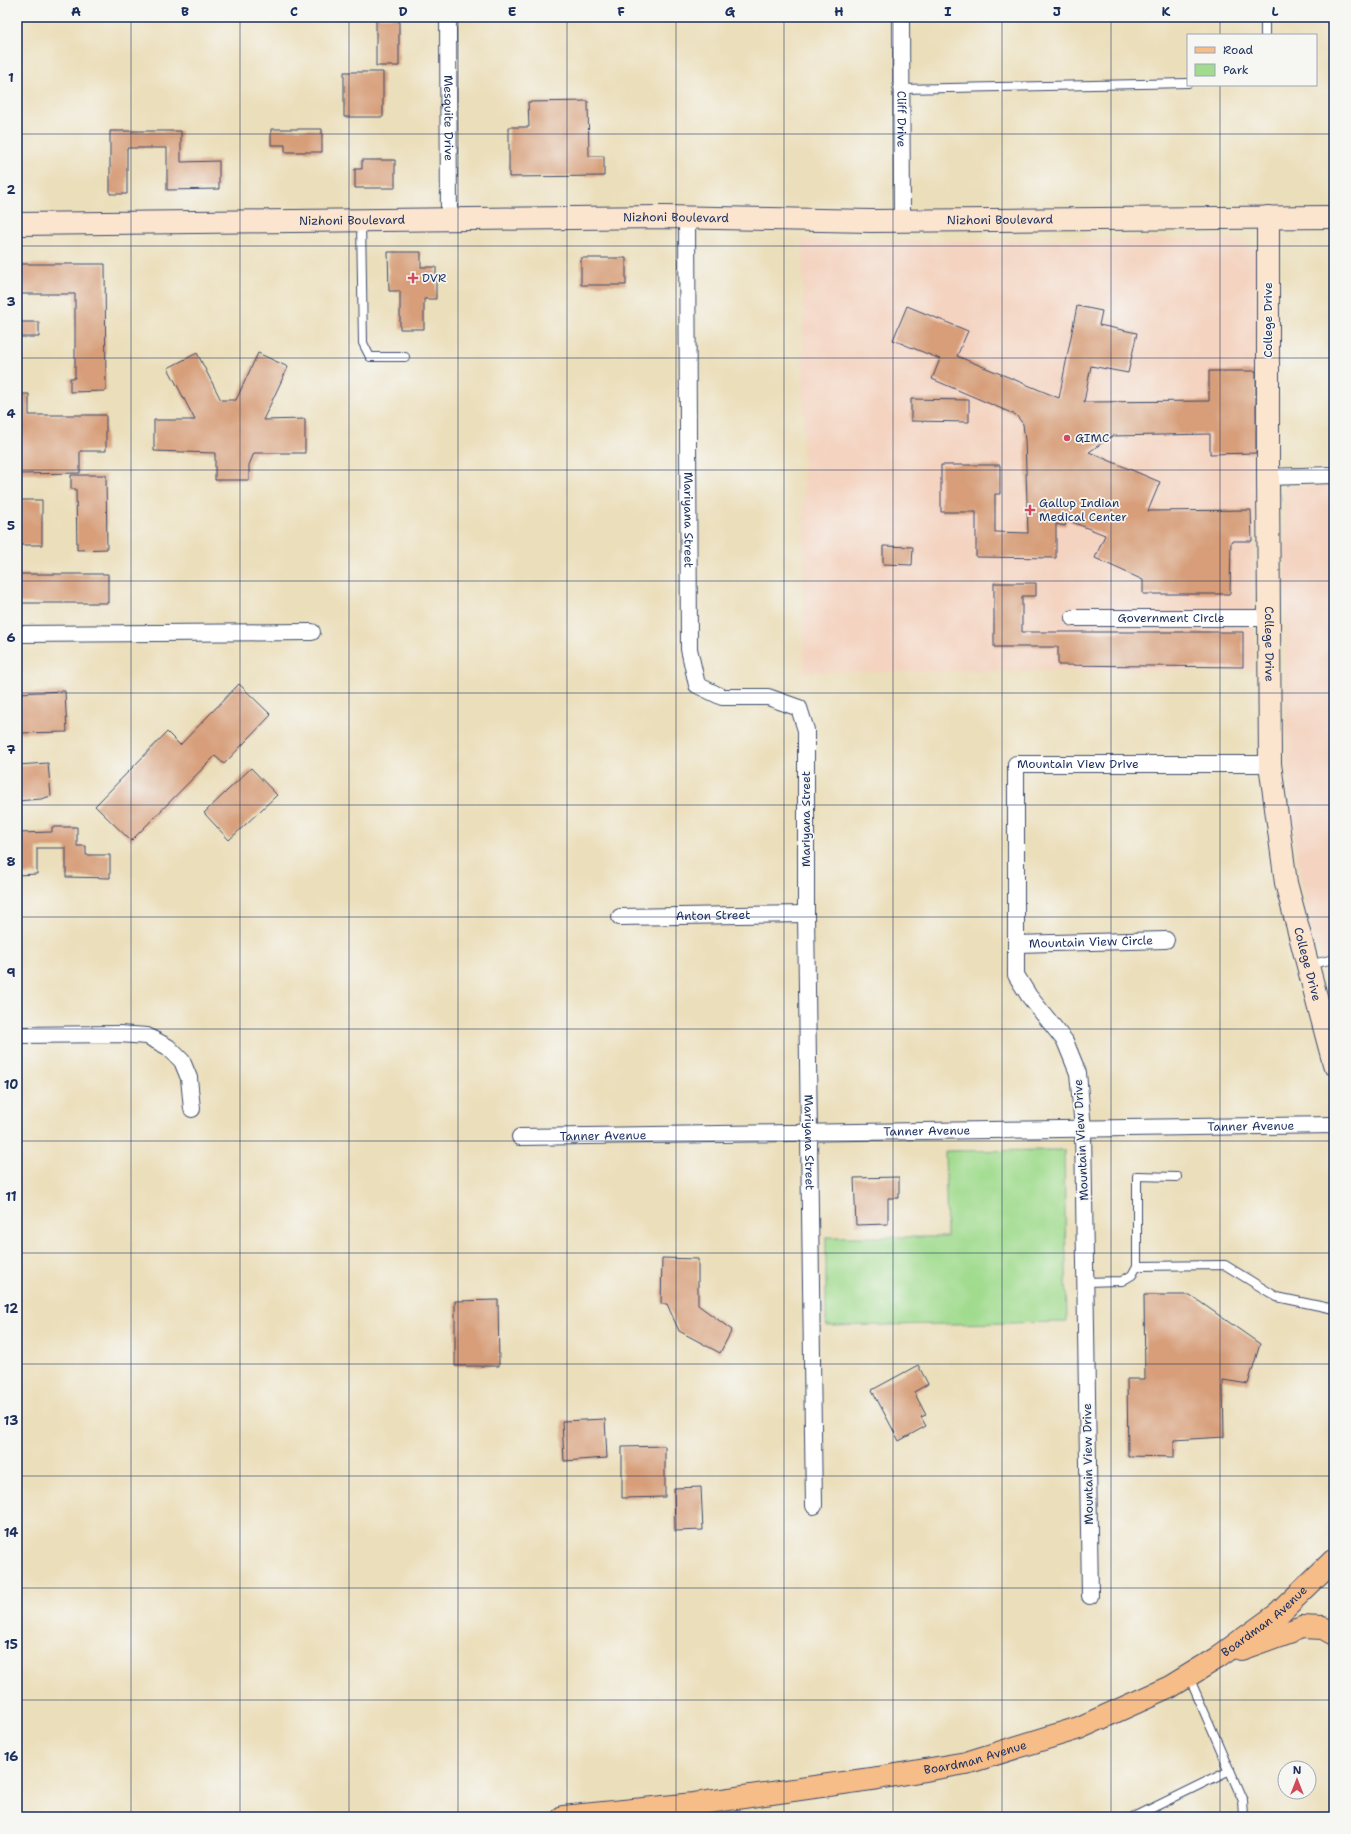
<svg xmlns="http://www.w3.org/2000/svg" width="1351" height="1834" font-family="'Shantell Sans',sans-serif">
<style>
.built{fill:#f4d3c0}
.green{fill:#a0db8e;stroke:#5e8576}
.building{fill:#d79e79}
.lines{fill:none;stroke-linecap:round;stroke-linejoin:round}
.service-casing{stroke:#3a496c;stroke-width:10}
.minor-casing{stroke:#3a496c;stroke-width:18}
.secondary-casing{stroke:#3a496c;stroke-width:24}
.primary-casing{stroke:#3a496c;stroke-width:24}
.service{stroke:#fff;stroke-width:8}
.minor{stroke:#fff;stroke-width:16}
.secondary{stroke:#fce5cf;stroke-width:22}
.primary{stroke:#f7bd88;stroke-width:22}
.grid{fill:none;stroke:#1b2f5e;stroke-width:1;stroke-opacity:0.55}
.poi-dot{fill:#d1495b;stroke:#f6f6f2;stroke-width:1.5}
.labels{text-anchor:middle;stroke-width:3.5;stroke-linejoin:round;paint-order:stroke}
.street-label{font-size:12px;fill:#1b2f5e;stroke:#f6f6f2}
.poi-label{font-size:12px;fill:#1b2f5e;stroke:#f6f6f2;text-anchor:start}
.neatline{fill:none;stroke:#1b2f5e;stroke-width:1.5}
.grid-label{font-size:13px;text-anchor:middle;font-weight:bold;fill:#1b2f5e}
</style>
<rect width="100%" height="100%" fill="#f6f6f2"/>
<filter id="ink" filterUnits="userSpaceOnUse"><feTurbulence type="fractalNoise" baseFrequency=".025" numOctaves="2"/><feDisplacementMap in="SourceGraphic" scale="8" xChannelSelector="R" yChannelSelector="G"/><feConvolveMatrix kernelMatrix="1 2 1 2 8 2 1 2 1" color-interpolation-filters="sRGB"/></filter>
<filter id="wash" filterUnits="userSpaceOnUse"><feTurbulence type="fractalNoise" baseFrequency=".012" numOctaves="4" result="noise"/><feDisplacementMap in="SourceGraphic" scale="16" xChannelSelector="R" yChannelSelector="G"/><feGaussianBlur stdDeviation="0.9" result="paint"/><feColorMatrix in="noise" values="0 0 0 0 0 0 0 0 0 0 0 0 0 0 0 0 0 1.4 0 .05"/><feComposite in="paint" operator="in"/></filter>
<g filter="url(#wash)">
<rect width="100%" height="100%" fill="#ebdeba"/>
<!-- built -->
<path class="built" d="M1236,238L1257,251L1254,670L804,672L803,239L891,241Z
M1334,485V998L1315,941L1296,856L1287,763L1284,487Z"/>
<!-- green -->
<path class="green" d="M1064,1150L1067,1322L826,1326V1237H947L945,1151Z"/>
<g id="blocks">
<!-- building -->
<path class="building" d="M376,17H399V66H376Z
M344,72H383V117H344Z
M588,101L589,156H604V176L509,177V127H529L528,102Z
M271,129H322V152H285V145H271Z
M110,131H181V162L219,161V189L167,190V148H127V194H110Z
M362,160H395V188H355V169H362Z
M388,252H421V267H436V299H424V329H400V291H389Z
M581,258H626V285H581Z
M17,264H105L106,391L70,392V378H75V294H17Z
M907,306L968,331L957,356L1059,398L1077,306L1102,311L1099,325L1137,333L1128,373L1091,366L1084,402L1209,401V371H1256V453L1210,454V434L1112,436L1089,452L1160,482L1148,511L1251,510L1252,541H1231L1230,594H1143V580L1095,558L1105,535L1067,520L1065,526L1056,524V558L976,557V512H941V465H1000V494H995V532L1028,533L1025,440L1023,424L1016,415L932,379L940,359L893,340Z
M17,322H39V337H17Z
M197,353L221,400H236L258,353L288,367L263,420L305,419V453H254L249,465V480H215V453L154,451V420H195L168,368Z
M17,394H29V415H106V451H80V473L17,474Z
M911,399L969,400V422L911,421Z
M71,475H106L107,549L77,550L76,489H71Z
M17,500H42V545H17Z
M883,546L913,547L912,565L883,564Z
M17,574H108V603H17Z
M994,583H1036V596H1022V632H1243V667L1058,665V647H994Z
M239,684L271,715L224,764L215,756L131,841L95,806L167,732L180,745Z
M65,691L67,732L17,733V693Z
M48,763L51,796L41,799L17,801V765Z
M251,768L277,795L229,840L204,813Z
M52,827H77V846H86V855H110V878L66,877V848H37V874L17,875V833L52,832Z
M899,1177V1198H888V1224L856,1225L854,1178Z
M662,1258L698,1259V1305L732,1330L720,1353L679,1331L667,1304H661Z
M1144,1295H1190L1260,1344L1248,1384L1223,1380L1224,1437L1174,1440V1457L1128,1456L1127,1379H1145Z
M498,1300L499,1366H455V1301Z
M918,1365L928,1384L914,1392L926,1415L921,1417L926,1426L899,1441L872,1390Z
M605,1419L607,1458L564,1461L562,1421Z
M665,1446V1497L622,1498V1447Z
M701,1487L703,1530L675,1531L674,1488Z"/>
</g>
</g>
<g filter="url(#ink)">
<use href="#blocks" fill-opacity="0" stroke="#3a496c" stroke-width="1"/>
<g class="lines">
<!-- service casing -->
<g class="service-casing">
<path id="service" d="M1265,35V17
M901,89L1188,83
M361,221L363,343L370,357H405
M1308,965L1334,959
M1137,1266L1225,1265L1277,1297L1334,1309
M1085,1282L1122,1281L1132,1275L1137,1266V1176L1177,1177
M1189,1677L1243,1801L1244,1817
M1134,1817L1230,1770"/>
</g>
<!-- minor casing -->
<g class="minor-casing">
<g id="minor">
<path id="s1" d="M448,17L449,219"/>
<path id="s2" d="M901,17L902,221"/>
<path id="s3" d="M687,217L689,649L697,685L722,697H768L799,708L806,730V914L814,1506"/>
<path d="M1268,477L1334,475"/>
<path id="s4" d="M1073,618H1270"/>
<path d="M17,634L312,632"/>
<path id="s5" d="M620,917L806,914"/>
<path id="s6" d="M1016,944L1166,940"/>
<path d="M17,1035L119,1034L147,1036L168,1047L182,1061L189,1078L192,1109"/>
<path id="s7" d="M520,1137L1334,1125"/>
<path id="s8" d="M1090,1596L1083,1128L1078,1073L1065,1041L1029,996L1016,975V764H1270"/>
</g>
</g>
<!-- secondary casing -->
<g class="secondary-casing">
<g id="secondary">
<path id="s9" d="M1268,217V477L1270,764L1286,883L1334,1064"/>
<path id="s10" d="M17,224L663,217L871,221L1334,217"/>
</g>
</g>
<!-- primary casing -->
<g class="primary-casing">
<g id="primary">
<path d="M1241,1649L1302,1627L1323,1628L1334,1634"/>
<path id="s11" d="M563,1817L694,1804L878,1778L966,1763L1079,1728L1170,1687L1217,1658L1278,1614L1334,1560"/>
</g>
</g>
<!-- service -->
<use href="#service" class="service"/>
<!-- minor -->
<use href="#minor" class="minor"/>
<!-- secondary -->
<use href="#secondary" class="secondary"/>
<!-- primary -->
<use href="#primary" class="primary"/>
</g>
</g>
<!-- grid -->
<path class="grid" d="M131,17V1817M240,17V1817M349,17V1817M458,17V1817M567,17V1817M676,17V1817M784,17V1817M893,17V1817M1002,17V1817M1111,17V1817M1220,17V35M1220,85V1817M17,134H1334M17,246H1334M17,358H1334M17,470H1334M17,581H1334M17,693H1334M17,805H1334M17,917H1334M17,1029H1334M17,1141H1334M17,1253H1334M17,1364H1334M17,1476H1334M17,1588H1334M17,1700H1334"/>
<!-- markers -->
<g class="poi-dot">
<path d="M411 272h4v4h4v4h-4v4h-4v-4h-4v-4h4z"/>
<circle cx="1067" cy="438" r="4"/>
<path d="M1028 504h4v4h4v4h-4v4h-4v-4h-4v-4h4z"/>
</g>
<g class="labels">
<!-- street labels -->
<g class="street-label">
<text dy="4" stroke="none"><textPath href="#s1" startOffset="101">Mesquite Drive</textPath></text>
<text dy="4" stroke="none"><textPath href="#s2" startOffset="102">Cliff Drive</textPath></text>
<text dy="4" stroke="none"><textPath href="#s10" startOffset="659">Nizhoni Boulevard</textPath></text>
<text dy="4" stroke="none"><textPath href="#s10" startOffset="335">Nizhoni Boulevard</textPath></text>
<text dy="4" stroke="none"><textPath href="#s10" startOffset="983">Nizhoni Boulevard</textPath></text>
<text transform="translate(1268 320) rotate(-90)" y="4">College Drive</text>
<text dy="4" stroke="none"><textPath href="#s3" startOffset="303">Mariyana Street</textPath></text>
<text dy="4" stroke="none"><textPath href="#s4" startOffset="98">Government Circle</textPath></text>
<text dy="4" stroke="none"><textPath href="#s9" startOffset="427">College Drive</textPath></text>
<text dy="4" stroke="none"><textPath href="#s8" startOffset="913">Mountain View Drive</textPath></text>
<text transform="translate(806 819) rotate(-90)" y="4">Mariyana Street</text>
<text dy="4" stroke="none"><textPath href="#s5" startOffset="93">Anton Street</textPath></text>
<text dy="4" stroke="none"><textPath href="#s6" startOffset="75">Mountain View Circle</textPath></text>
<text dy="4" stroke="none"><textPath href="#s9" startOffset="751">College Drive</textPath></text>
<text dy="4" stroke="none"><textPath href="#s7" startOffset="731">Tanner Avenue</textPath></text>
<text dy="4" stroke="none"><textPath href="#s7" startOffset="407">Tanner Avenue</textPath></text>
<text dy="4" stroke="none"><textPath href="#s7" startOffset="83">Tanner Avenue</textPath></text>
<text transform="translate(1081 1140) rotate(-93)" y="4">Mountain View Drive</text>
<text dy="4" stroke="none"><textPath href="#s3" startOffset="1011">Mariyana Street</textPath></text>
<text transform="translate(1088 1464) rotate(-91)" y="4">Mountain View Drive</text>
<text dy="4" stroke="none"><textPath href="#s11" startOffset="740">Boardman Avenue</textPath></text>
<text dy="4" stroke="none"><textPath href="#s11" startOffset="417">Boardman Avenue</textPath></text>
</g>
<!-- poi labels -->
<g class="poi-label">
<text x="422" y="282">DVR</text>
<text x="1075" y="442">GIMC</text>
<text x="1039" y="507">Gallup Indian<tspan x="1039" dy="14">Medical Center</tspan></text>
</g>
</g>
<!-- margin -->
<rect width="1351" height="1834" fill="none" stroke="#f6f6f2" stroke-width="44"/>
<!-- legend -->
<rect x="1187" y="34" width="130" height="52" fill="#f6f6f2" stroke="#9ea6b7"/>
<rect x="1195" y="47" width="20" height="6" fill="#f7bd88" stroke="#9ea6b7"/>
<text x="1223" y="54" font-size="12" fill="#1b2f5e">Road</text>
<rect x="1195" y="64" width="20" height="12" fill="#a0db8e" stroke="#9ea6b7"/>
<text x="1223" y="74" font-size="12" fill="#1b2f5e">Park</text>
<!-- north arrow -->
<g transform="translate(1297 1780)"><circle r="19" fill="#f6f6f2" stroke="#9ea6b7"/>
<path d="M0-3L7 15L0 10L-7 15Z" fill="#d1495b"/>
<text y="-6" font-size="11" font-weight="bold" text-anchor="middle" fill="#1b2f5e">N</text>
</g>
<rect x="22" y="22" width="1307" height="1790" class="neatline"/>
<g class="grid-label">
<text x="76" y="16">A</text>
<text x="185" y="16">B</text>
<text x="294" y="16">C</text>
<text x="403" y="16">D</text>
<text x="512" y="16">E</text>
<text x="621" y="16">F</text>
<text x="730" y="16">G</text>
<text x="839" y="16">H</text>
<text x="948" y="16">I</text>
<text x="1057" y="16">J</text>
<text x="1166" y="16">K</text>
<text x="1275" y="16">L</text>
<text x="11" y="82">1</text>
<text x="11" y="194">2</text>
<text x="11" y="306">3</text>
<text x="11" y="418">4</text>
<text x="11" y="530">5</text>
<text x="11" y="642">6</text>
<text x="11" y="754">7</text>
<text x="11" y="866">8</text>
<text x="11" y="977">9</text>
<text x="11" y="1089">10</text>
<text x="11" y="1201">11</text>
<text x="11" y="1313">12</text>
<text x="11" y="1425">13</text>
<text x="11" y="1537">14</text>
<text x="11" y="1649">15</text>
<text x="11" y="1761">16</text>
</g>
</svg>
